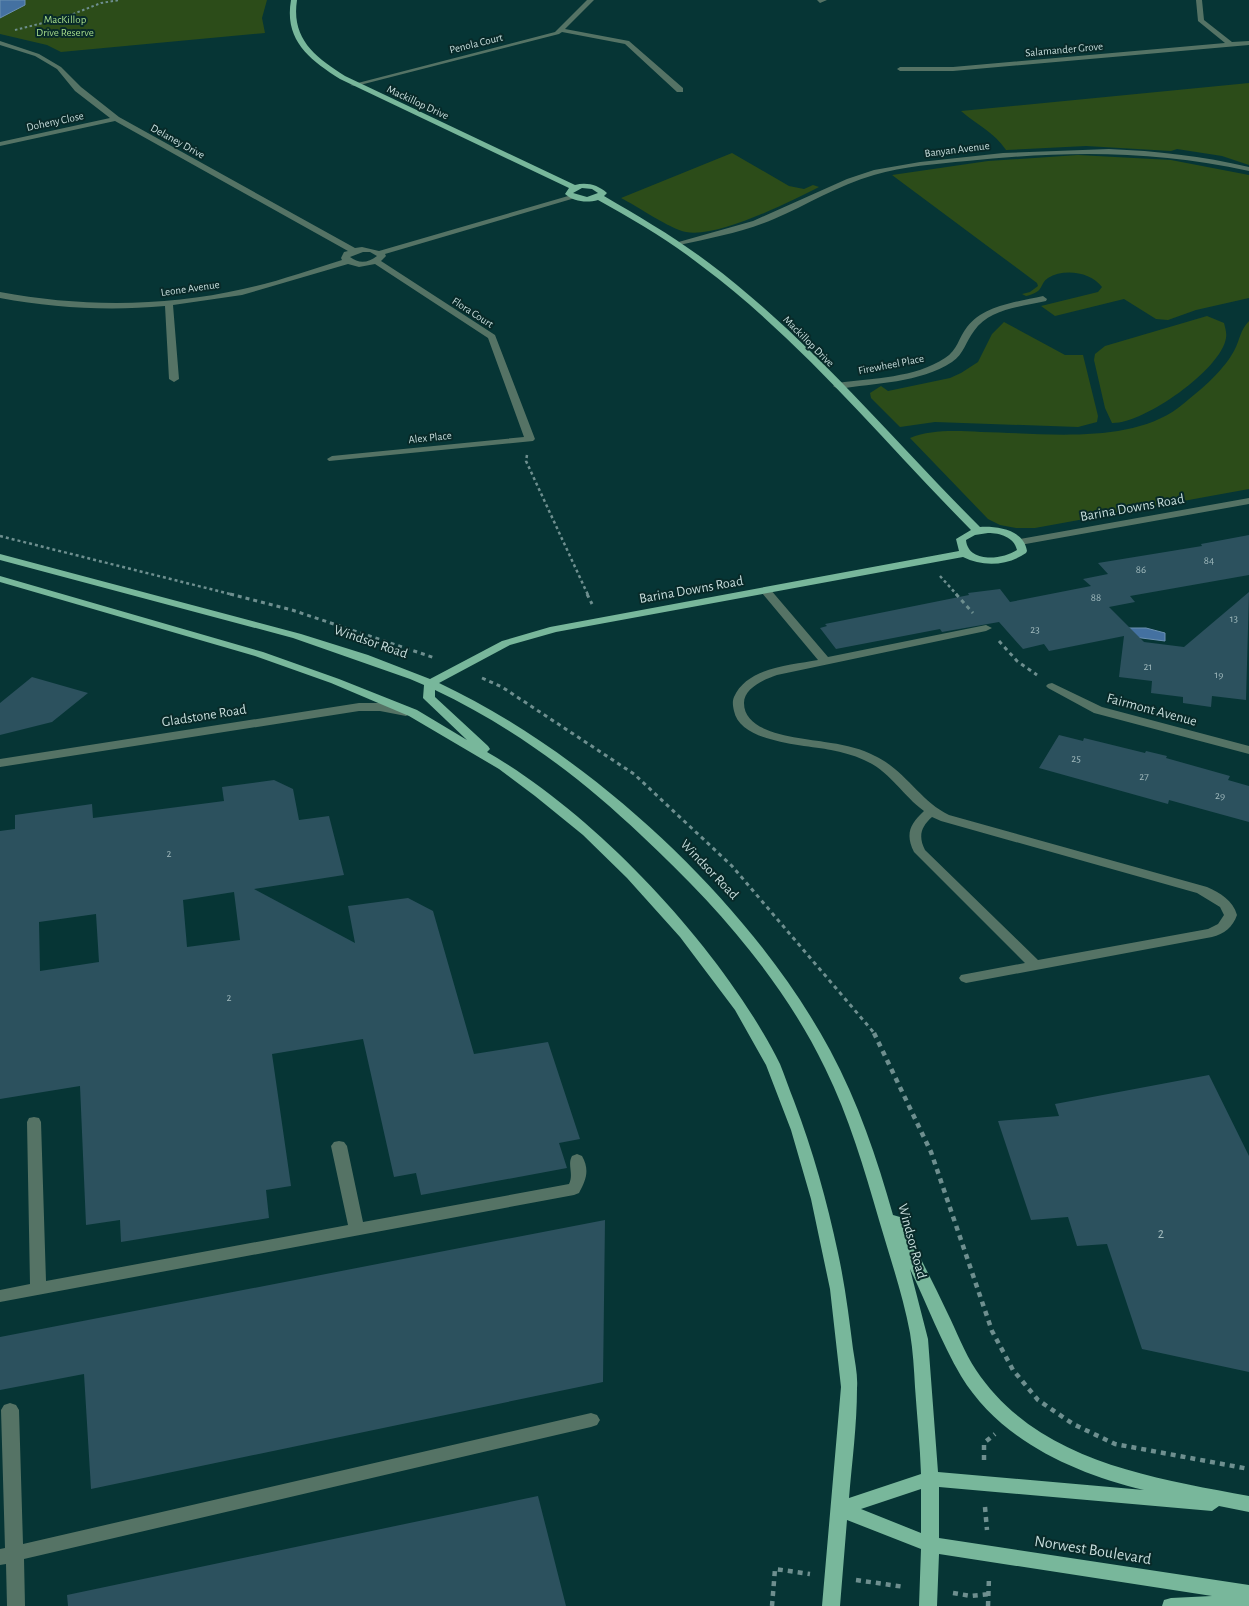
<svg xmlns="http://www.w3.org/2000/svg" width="1249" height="1606" font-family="'Alegreya Sans',sans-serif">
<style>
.green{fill:#2c4c19}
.water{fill:#4471a1;stroke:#6b91b2}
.building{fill:#2c515e;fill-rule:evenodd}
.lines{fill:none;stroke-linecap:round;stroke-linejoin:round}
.path-far3{stroke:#6e8f8f;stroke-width:2;stroke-dasharray:2.5 2.5;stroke-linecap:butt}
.path-far2{stroke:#6e8f8f;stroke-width:2.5;stroke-dasharray:3 3;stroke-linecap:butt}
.path-far1{stroke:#6e8f8f;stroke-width:3;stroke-dasharray:4 4;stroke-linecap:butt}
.path{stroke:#6e8f8f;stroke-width:4.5;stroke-dasharray:5 5;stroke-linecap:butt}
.minor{fill:#557365;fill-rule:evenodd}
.major{fill:#78b79b;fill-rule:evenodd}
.labels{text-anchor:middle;stroke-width:4;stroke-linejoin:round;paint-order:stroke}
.far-park-label{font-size:11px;fill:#a4d989;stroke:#082a29}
.far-street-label{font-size:11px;fill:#c6dcdb;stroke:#082a29}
.number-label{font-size:11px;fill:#a0b9bc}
.street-label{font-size:14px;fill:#c6dcdb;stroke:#082a29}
.near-number-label{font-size:14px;fill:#a0b9bc}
.near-street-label{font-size:16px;fill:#c6dcdb;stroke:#082a29}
</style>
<rect width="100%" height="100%" fill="#063535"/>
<!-- green -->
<path class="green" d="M0,0H267L262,18L265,33L61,52L47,45L0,34Z
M1249,83V165L1222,156L1177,149L1171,151L1086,146L1006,150C994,132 977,125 961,111Z
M732,153L789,186L804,189L813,185L819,187C789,202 719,238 686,232C670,229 637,206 621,198Z
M1078,155L1171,160L1249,175V298L1196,310L1168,320L1156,319L1124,299L1055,316L1041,306L1098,292L1102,287C1091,272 1064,268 1048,278C1039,284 1045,292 1026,296L1022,294L1030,292L1038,286L1037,283L892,175L988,161Z
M1207,316L1224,323C1225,327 1227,333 1226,338C1221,370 1143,424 1112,423L1105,408L1094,360L1095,354L1105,346Z
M1249,321V489L1035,528H1016L1000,525L988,519L910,438C932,429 958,431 981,432C1041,433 1128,445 1178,408C1197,393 1222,373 1234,351C1240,340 1240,330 1249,321Z
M1004,322L1065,355H1083L1098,416L1097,422L1078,427L935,422L900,427L871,398L870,393L881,386L888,391L950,378L961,373L978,362L992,334Z"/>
<!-- water -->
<path class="water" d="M0,0H25V5L0,18Z
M1127,628H1146L1165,633V641L1126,636Z"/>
<!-- building -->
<path class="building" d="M1249,535V575L1130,596L1135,602L1109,607L1144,642L1184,647L1249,592L1246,700L1212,696L1211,707L1183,703V697L1151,693L1152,681L1119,677L1124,636L1049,651L1044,644L1023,649L999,622L942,632L940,629L836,649L820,628L827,626L825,624L969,595L968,593L1000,589L1010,602L1091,586L1083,579L1108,574L1098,563L1202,546L1201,544Z
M32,677L88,693L52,722L0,735V703Z
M1059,735L1083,741L1084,738L1145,753L1146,751L1167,756L1166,758L1230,776L1228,780L1249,786V822L1169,800L1168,804L1039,768Z
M274,780L293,789L299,820L329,816L344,875L254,889L355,943L348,906L408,898L433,911L474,1054L548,1042L580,1139L559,1143L567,1168L421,1195L416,1173L394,1177L363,1039L272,1054L291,1186L266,1190L269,1218L121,1242L120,1220L86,1225L80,1086L0,1099V831L15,829V815L92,804L93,818L224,801L222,787ZM234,892L240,940L187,947L183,900ZM96,914L99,962L40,971L39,922Z
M1209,1075L1249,1156V1372L1142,1349L1107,1244L1077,1246L1068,1217L1031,1220L998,1121L1059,1116L1055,1104Z
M605,1220L603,1382L91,1489L84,1374L0,1390V1337Z
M538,1496L566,1606H68L67,1595Z"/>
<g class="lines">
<!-- path-far3 -->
<path class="path-far3" d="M15,30L63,18L101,3L120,0"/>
<!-- path-far2 -->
<path class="path-far2" d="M527,455L526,461L588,595
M0,536L234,595
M940,576L957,595"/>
<!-- path-far1 -->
<path class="path-far1" d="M230,594L292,610L435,658
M587,594L592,604
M956,594L973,613
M999,641L1017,661L1037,675
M482,678L502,687L634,774L732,866L875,1034"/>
<!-- path -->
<path class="path" d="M874,1033L931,1152L992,1331L1013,1370L1038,1400L1073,1424L1115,1444L1249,1469
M984,1460V1443L995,1434
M985,1507L987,1530
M856,1580L905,1587
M953,1593L971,1596L990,1594
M772,1606L775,1569L810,1574
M988,1606L989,1577"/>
<!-- minor -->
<path class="minor" d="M587,0H594L565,29L629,41L683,88V92H677L625,44L562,32L559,34L356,86L350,85L555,32Z
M817,0H827L820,3Z
M1196,0H1202L1204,20L1232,42L1249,41V45L953,71H900L897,69L900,67H953L1225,43L1198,21Z
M0,41L39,54L61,67L81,87L119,117L355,248L362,247L379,251L575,194V198L385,254L386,256L381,261L495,335L535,439L533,441L329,461L327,459L332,456L524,437L488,338L375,264L359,267L348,264L242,295L173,305L179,379L174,382L169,379L165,306C109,311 54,308 0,298V292C80,307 164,307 243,289C277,282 309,270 342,260L341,258L344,252L348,251L115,121L0,146V142L110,118L75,91L57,69L35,56L0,45ZM363,252H370L377,256C368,263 359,264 350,257Z
M1109,149C1157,151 1202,156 1249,167V171C1153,150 1064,151 967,161C936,164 904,166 874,175C838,185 807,205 774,219C743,232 711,238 679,245L675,243L753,221L847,179L874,170L920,162L1003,153Z
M1043,296L1047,299L1046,301C1022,307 990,308 974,331C966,341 964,354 952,362C920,383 875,383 838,389L833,386L838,383C873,378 915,378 945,358C957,351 959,337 967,327C984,305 1017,302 1043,296Z
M1249,498V504L1020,545L1015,542L1020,539Z
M766,588L770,589L828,657L986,625L992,628L986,631L777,675C765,679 744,688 744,703C744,737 808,738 831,743C846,745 862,749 875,756C905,770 920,801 949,815L1207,887C1220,893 1233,900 1237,915C1233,927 1224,934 1212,937L966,983L961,981L959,978L961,975L1025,963L914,852C905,834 910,824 924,811C902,795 890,771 864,760C853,755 842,752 831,750C806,745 740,743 734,711C733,706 732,702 734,697C747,667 791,665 818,660L762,593L761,591L762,589ZM932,817L941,821L1197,893L1220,907L1224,915L1218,924L1208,929L1038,960L925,850C918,836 921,827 932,817Z
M1052,683L1102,707L1249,746V754L1094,713L1048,688L1046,686L1048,684Z
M359,703H380L410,709L412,712L406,716L380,711H359L0,767V759Z
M34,1117L39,1118L41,1122L46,1281L348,1225L331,1146L334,1142L339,1141L344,1142L347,1146L363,1222L569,1184C574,1173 567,1165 572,1156L577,1154L582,1156C590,1170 586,1180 579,1193L574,1195L0,1302V1290L30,1284L27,1122L29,1118Z
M10,1403L16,1405L19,1410L23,1544L591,1413L597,1415L600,1420L597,1425L591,1427L24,1559L25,1606H7L6,1564L0,1565V1549L5,1548L1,1410L4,1405Z"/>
<!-- major -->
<path class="major" d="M291,0H297C291,39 315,57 345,76L575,185C587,182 598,185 607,193L604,196C640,217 676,238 709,263C810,339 892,439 980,527C998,526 1024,530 1027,551L1026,553C1007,566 983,567 963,557L556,632L510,645L439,683C590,754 750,902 830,1050C858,1102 877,1158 893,1215L900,1217L902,1221C917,1252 933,1282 947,1312C957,1332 964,1352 976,1370C1037,1461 1149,1477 1249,1496V1512L1219,1506L1212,1511L939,1487V1538L1249,1585V1606H1162L1164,1600L1171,1598L1212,1596L939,1554L937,1606H919L921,1549L847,1520L840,1606H822L841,1387L830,1289L811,1199L791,1130L766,1065L735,1010L680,937L627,878L583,835L535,796L499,769L409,716L331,683L255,656L0,582V576L263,652L339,679L417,710L467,740L425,700L423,698L424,685L410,679L293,638L0,560V554L301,634L368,655L430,679L502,641L550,627L959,551L956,539L971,530C883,441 803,342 703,267C670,241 634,220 598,200C587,203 574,202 565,194L569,188L340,79C309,59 284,40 291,0ZM582,188L592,189L598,193L587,197L573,193ZM988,533C1000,533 1014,537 1017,550C1002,560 968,563 966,540L975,535ZM435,690C513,727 580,777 642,836C714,903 782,979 825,1068C849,1117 864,1168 879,1220C890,1258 903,1295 910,1333C913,1351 914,1369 915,1387C917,1416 920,1445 921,1474L849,1498C852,1462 857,1425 857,1388C858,1376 855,1362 853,1349C849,1317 845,1285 838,1253C827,1201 813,1151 794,1101C789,1089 785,1076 780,1064C723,950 598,816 487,752L490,749L488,746L435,697ZM910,1269C927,1304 941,1342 961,1376C1000,1440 1073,1473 1144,1490L938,1472L928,1339ZM921,1489V1533L861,1509Z"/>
</g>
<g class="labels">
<!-- far-park labels -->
<g class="far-park-label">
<text x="65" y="23">MacKillop<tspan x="65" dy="13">Drive Reserve</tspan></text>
</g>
<!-- far-street labels -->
<g class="far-street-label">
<text transform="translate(476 43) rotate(-14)" y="4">Penola Court</text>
<text transform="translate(1064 49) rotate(-5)" y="4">Salamander Grove</text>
<text transform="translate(418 102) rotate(25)" y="4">Mackillop Drive</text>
<text transform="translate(55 121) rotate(-12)" y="4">Doheny Close</text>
<text transform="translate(178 141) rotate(29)" y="4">Delaney Drive</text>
<text transform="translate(957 149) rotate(-7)" y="4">Banyan Avenue</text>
<text transform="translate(190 288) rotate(-8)" y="4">Leone Avenue</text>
<text transform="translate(473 312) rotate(33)" y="4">Flora Court</text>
<text transform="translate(809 341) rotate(45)" y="4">Mackillop Drive</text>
<text transform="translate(891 364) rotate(-11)" y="4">Firewheel Place</text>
<text transform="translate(430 437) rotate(-6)" y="4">Alex Place</text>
</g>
<!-- number labels -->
<g class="number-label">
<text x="1209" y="564">84</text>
<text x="1141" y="573">86</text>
<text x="1096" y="601">88</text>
<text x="1234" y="622">13</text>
<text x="1035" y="633">23</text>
<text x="1148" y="670">21</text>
<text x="1219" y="678">19</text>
<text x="1076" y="762">25</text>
<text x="1144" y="780">27</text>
<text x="1220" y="799">29</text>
<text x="169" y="857">2</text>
<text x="229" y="1001">2</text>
</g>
<!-- street labels -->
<g class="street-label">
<text transform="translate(1132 507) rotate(-10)" y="5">Barina Downs Road</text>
<text transform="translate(691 589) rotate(-10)" y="5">Barina Downs Road</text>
<text transform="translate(371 641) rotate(19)" y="5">Windsor Road</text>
<text transform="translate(1152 709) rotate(15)" y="5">Fairmont Avenue</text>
<text transform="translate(204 715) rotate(-9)" y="5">Gladstone Road</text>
<text transform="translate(710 869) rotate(46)" y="5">Windsor Road</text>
<text transform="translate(913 1241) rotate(75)" y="5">Windsor Road</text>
</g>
<!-- near-number labels -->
<g class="near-number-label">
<text x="1161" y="1238">2</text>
</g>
<!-- near-street labels -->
<g class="near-street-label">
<text transform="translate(1093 1549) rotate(9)" y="6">Norwest Boulevard</text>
</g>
</g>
</svg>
